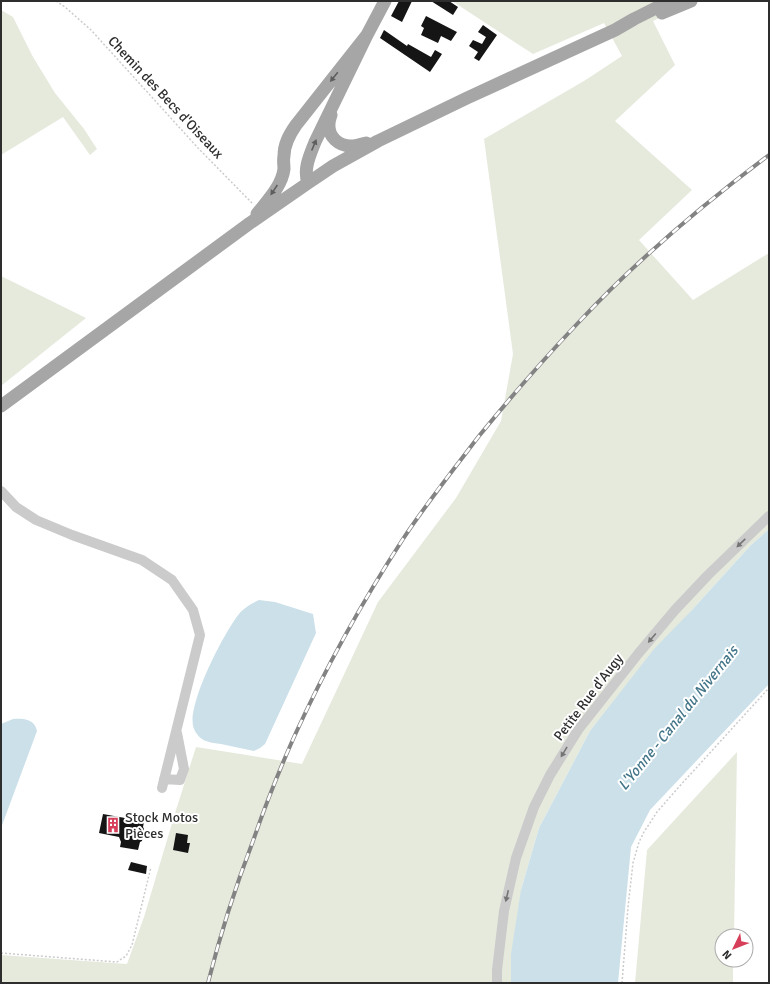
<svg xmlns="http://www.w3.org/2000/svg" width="770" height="984" font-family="Signika,sans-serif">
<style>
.green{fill:#e5eadd}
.water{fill:#cbe0e9}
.building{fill:#151515}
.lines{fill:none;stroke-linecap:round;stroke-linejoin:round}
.path{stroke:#cbcbcb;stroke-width:1.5;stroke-dasharray:2 2;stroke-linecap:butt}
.minor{stroke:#cbcbcb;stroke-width:10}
.major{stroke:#a6a6a6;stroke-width:13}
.rail-casing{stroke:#838383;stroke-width:4}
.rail{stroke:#fff;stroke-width:2.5;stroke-dasharray:8;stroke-linecap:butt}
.oneway{fill:#5e5e5e}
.oneway2{fill:#757575}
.labels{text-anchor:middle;stroke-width:4;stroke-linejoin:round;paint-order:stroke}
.street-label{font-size:14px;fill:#2e2e2e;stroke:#fff}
.poi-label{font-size:14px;fill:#2e2e2e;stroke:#fff;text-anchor:start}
.water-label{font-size:15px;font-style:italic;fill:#437589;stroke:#fff}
</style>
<rect width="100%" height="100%" fill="#fff"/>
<!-- green -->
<path class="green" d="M452,1H694L653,21L675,65L615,121L692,190L639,240L693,300L769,253V529L750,546L691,611L590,731L539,828L521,890L539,983H1V955L127,964L144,917L176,810L196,747L302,764L378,602L456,498L501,421L513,354L484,139L584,81L622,56L604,23L533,54Z
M1,10L13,17L33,57L55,93L84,129L97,149L90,155L63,117L1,155Z
M1,276L86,318L1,386Z
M737,752L734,936H722V960H733V983H635L647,850Z"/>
<!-- water -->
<path class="water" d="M769,529V684L650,810L631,847L618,983H511V954L521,890L539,828L590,731L654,649L691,611L750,546Z
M259,600L275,602L313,614L316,633L265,744L260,748L254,751C243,749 232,746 221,744C216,743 211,743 206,741C202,740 197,735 195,731C182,712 225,631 239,614C245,607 251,604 259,600Z
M13,719C23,718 35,719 37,731L1,828V724Z"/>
<!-- building -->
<path class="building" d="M399,1H412L402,22L391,16Z
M431,1H449L458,7L453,15Z
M426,16L457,32L451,41L441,36L438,43L421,35L424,28L421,26Z
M483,25L497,35L479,61L474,58L478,52L469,46L473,40L482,44L486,37L478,32Z
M384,30L407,46L408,44L431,57L435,50L442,54L430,72L380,38Z
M103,814L136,820L137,815L145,817L143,827L144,829L142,841L140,842L138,850L120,847L121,842L119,837L99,833Z
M176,833L188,835L187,843H190L188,853L173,850Z
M131,862L147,866L146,874L128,870Z"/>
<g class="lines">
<!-- path -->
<path class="path" d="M56,1L65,7L91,30L198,148L252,203
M1,953L117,962L126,956L132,945L151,867
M622,983L628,907L633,863L639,842L644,832L657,812L677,789L769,688"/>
<!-- minor -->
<path class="minor" d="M1,491L16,507L36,520L72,535L142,560L172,580L193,610L200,635L162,788
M164,779L180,780L184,769L177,733
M497,983V970L504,911L516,858L534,807L550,775L578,730L638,654L675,610L708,575L769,516"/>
<!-- major -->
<path class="major" d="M662,13L691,1
M331,115C330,118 329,121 329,124C328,137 339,146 351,146C356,146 361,144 366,143
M308,183C303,169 310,155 315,142L367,35L385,1
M257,214C267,201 282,186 284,169C284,165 283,160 284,156C284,144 289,135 296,125L367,35
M1,406L250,223L308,183L333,166L378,141L467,98L615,30L634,19L670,1"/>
<!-- rail casing -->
<g class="rail-casing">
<path id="rail" d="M208,983C220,935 235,888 253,841C265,806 279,771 294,737C325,669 362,602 403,539C426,504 453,470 479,436C510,398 543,360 577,324C634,263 702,205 769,155"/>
</g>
<!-- rail -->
<use href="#rail" class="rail"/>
</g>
<!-- one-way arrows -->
<defs><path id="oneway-solid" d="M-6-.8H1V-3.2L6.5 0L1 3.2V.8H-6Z"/></defs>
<g class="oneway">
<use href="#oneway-solid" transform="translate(334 77) rotate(129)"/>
<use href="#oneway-solid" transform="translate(314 145) rotate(-67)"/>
<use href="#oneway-solid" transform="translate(274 190) rotate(124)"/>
</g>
<g class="oneway2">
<use href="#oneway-solid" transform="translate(741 543) rotate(136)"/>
<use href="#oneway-solid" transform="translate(652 638) rotate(130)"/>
<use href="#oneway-solid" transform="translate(564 752) rotate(121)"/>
<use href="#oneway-solid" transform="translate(507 896) rotate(103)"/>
</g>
<!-- icons -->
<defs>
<g id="building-bare" transform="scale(1.2)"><path d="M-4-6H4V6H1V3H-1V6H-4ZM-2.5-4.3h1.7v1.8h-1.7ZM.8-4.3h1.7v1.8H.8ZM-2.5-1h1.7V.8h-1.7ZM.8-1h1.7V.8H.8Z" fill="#d63f59" stroke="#fff" stroke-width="2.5" paint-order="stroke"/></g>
</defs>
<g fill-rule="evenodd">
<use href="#building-bare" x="113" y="825"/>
</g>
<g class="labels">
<!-- street labels -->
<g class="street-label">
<text transform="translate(166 97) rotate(47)" y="5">Chemin des Becs d'Oiseaux</text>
<text transform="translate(588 697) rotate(-53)" y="5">Petite Rue d'Augy</text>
</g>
<!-- poi labels -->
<g class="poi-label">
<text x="125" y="822">Stock Motos<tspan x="125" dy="16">Pièces</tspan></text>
</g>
<!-- water labels -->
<g class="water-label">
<text transform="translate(678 718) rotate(-51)" y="5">L'Yonne - Canal du Nivernais</text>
</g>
</g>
<!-- border -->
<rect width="770" height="984" fill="none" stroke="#2e2e2e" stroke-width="4"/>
<!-- north arrow -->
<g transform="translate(734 948) rotate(227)"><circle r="19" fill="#ffffff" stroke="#ababab"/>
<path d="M0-3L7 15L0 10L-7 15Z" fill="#d63f59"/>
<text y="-6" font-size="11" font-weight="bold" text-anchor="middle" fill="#2e2e2e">N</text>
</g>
</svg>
